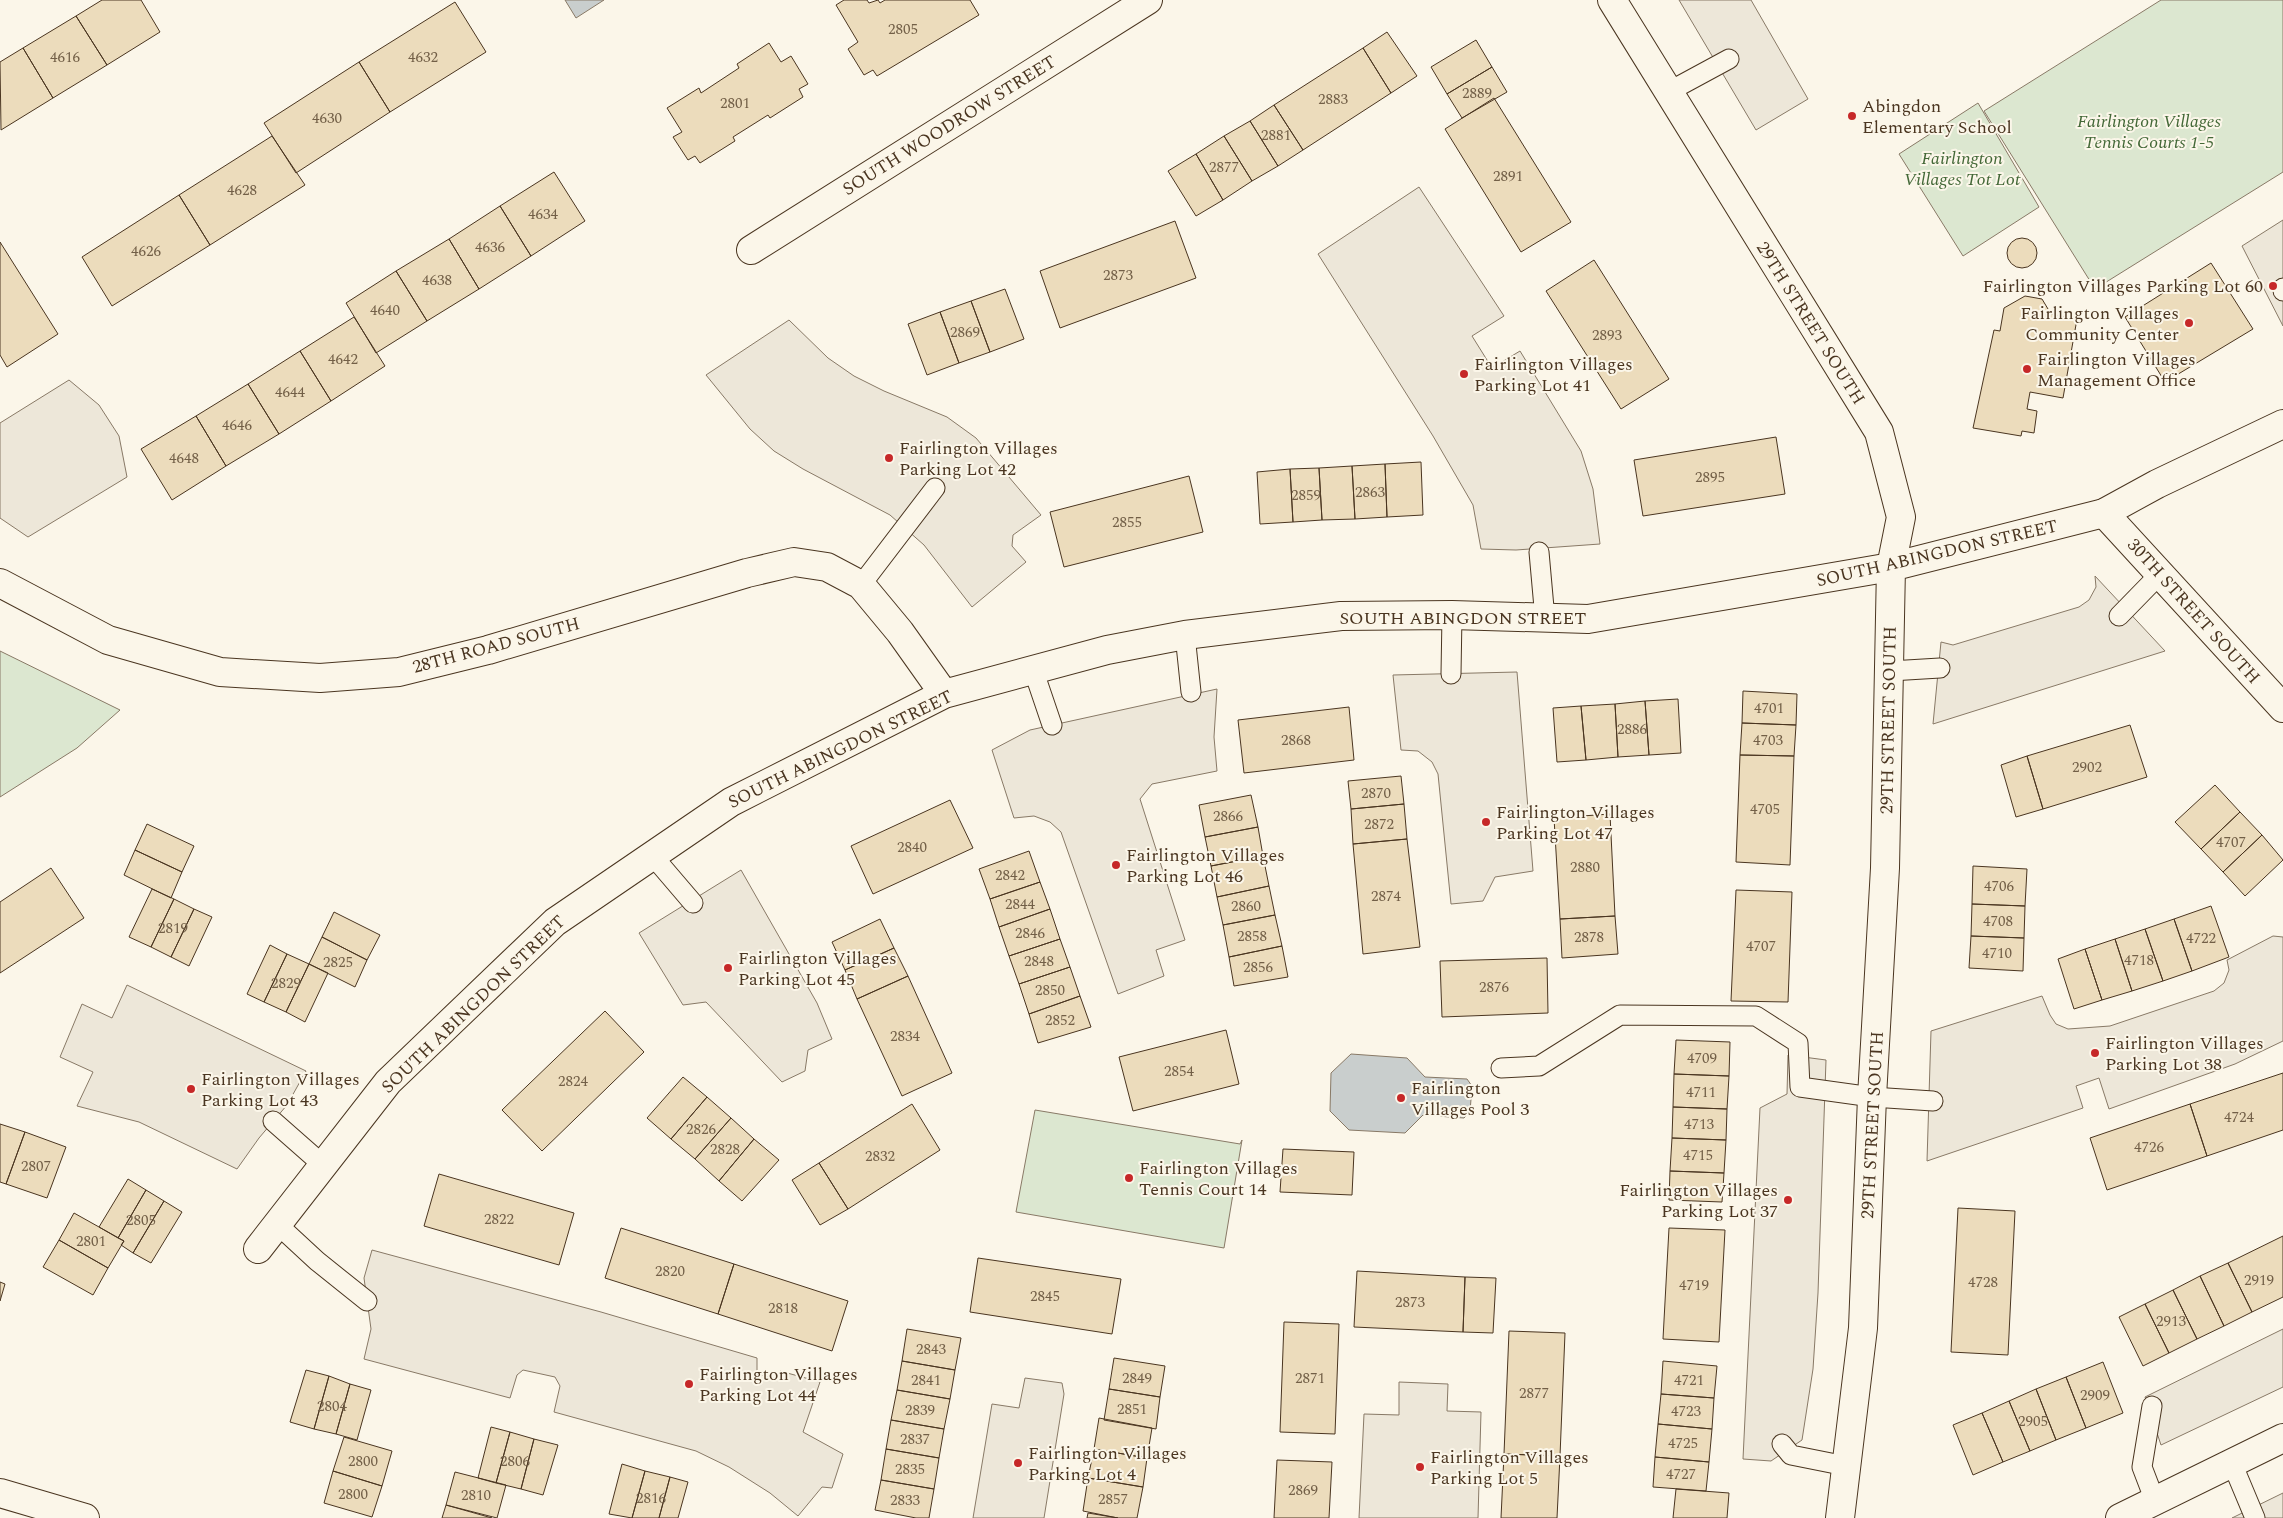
<svg xmlns="http://www.w3.org/2000/svg" width="2283" height="1518" font-family="Spectral,serif">
<style>
.green{fill:#dce7d0;stroke:#887966}
.parking{fill:#ede7d9;stroke:#887966}
.water{fill:#c9cecd;stroke:#887966}
.building{fill:#ecdcbc;stroke:#4a3520}
.lines{fill:none;stroke-linecap:round;stroke-linejoin:round}
.service-casing{stroke:#4a3520;stroke-width:21}
.minor-casing{stroke:#4a3520;stroke-width:30}
.tertiary-casing{stroke:#4a3520;stroke-width:30}
.service{stroke:#fbf6e9;stroke-width:19}
.minor{stroke:#fbf6e9;stroke-width:28}
.tertiary{stroke:#fbf6e9;stroke-width:28}
.poi-dot{fill:#c62828;stroke:#fbf6e9;stroke-width:2}
.labels{text-anchor:middle;stroke-width:4;stroke-linejoin:round;paint-order:stroke}
.number-label{font-size:15px;fill:#725f47}
.poi-label{font-size:18px;fill:#4a3520;stroke:#fbf6e9;text-anchor:start}
.park-label{font-size:18px;font-style:italic;fill:#436837;stroke:#fbf6e9}
.street-label{font-size:18px;fill:#4a3520;stroke:#fbf6e9}
</style>
<rect width="100%" height="100%" fill="#fbf6e9"/>
<!-- green -->
<path class="green" d="M2161,0H2283V172L2095,289L1984,111Z
M1978,103L2039,207L1963,256L1899,154Z
M0,651L120,710L77,748L0,797Z
M1035,1110L1240,1144L1242,1140L1224,1248L1016,1212Z"/>
<!-- parking -->
<path class="parking" d="M1679,0H1751L1808,99L1756,130Z
M1419,187L1504,316L1472,336L1492,368L1520,351L1581,451L1593,489L1600,544L1516,550L1481,549L1473,505L1433,436L1318,254Z
M2283,220V326L2242,246Z
M789,320L828,358L854,376L884,391L947,417L976,438L1041,515L1013,535L1012,546L1026,562L972,607L924,545L890,515L803,469L774,451L750,429L706,375Z
M69,380L99,405L119,436L127,477L28,537L0,518V423Z
M2095,576L2165,651L1933,724L1941,642L1953,645L2079,607L2089,600L2096,587Z
M1517,672L1533,871L1495,877L1483,901L1451,904L1438,774L1432,762L1418,751L1401,750L1393,675Z
M1217,689L1214,737L1217,771L1152,784L1140,799L1185,940L1156,950L1164,976L1118,994L1061,832L1050,822L1034,816L1014,818L992,750L1030,730Z
M741,870L817,1003L832,1039L808,1050L805,1071L782,1082L706,1002L683,1005L639,933Z
M2273,936L2283,937V1041L2235,1064L2109,1109L2099,1078L2076,1086L2083,1108L1927,1161L1931,1031L2042,996L2050,1015L2056,1024L2068,1029L2110,1026L2214,991L2224,983L2229,970L2227,960Z
M127,985L306,1071L287,1105L259,1138L237,1169L139,1122L77,1106L93,1072L60,1057L82,1004L112,1018Z
M1788,1055L1826,1060L1818,1293L1813,1369L1802,1440L1771,1461L1743,1459L1760,1108L1787,1094Z
M372,1250L601,1312L757,1358V1374L773,1378L780,1371L820,1382L803,1432L843,1454L832,1488L822,1487L798,1516L770,1493L729,1467L696,1451L554,1412L560,1386L555,1377L523,1370L517,1375L510,1398L364,1359L371,1329L364,1278Z
M2283,1329V1387L2161,1445L2145,1397Z
M1025,1378L1062,1383L1064,1394L1044,1518H973L992,1404L1019,1408Z
M1399,1382L1448,1384L1447,1411L1481,1412L1478,1518H1359L1364,1414L1399,1415Z
M2283,1493V1518H2232Z"/>
<!-- water -->
<path class="water" d="M565,0H604L576,18Z
M1351,1054L1407,1058L1425,1077L1467,1079L1472,1086L1470,1112L1464,1118L1423,1115L1405,1133L1349,1130L1330,1111L1331,1073Z"/>
<!-- building -->
<path class="building" d="M102,0H141L160,32L107,65L76,16Z
M844,0H867L869,3L878,0L880,3L885,0H970L979,15L877,76L873,70L864,75L848,49L858,42L836,5Z
M455,2L486,52L390,112L359,62Z
M76,16L107,65L53,98L23,48Z
M1387,32L1417,76L1391,93L1363,48Z
M1476,40L1492,67L1447,94L1431,67Z
M769,43L781,62L791,56L808,84L799,89L803,97L770,118L768,115L733,137L735,141L700,163L695,156L688,160L673,137L682,132L667,108L699,88L701,93L739,68L737,64Z
M23,48L53,98L1,130L0,62Z
M1363,48L1391,93L1303,150L1274,105Z
M359,62L390,112L296,173L264,123Z
M1492,67L1507,92L1462,118L1447,94Z
M1494,98L1571,222L1521,252L1445,129Z
M1274,105L1303,150L1278,166L1250,121Z
M1250,121L1278,166L1252,181L1224,136Z
M272,136L305,185L210,245L179,195Z
M1224,136L1252,181L1223,200L1196,154Z
M1196,154L1223,200L1196,216L1168,171Z
M554,172L585,221L531,256L500,206Z
M179,195L210,245L112,306L82,257Z
M500,206L531,256L479,289L449,239Z
M1175,221L1196,278L1060,328L1040,271Z
M2007 253a15 15 0 1 1 30 0a15 15 0 1 1-30 0Z
M449,239L479,289L427,321L396,271Z
M0,242L58,334L7,367L0,355Z
M1594,260L1669,379L1621,409L1546,291Z
M2211,263L2253,329L2165,382L2125,317Z
M396,271L427,321L376,353L346,303Z
M1005,289L1024,339L990,352L971,301Z
M2025,296L2042,299L2051,314L2077,319L2063,398L2030,392L2027,409L2037,411L2034,433L2022,431L2021,436L1973,428L1994,330L2000,331L2004,308Z
M971,301L990,352L959,363L940,312Z
M940,312L959,363L927,375L908,324Z
M354,317L385,366L331,401L300,351Z
M300,351L331,401L279,434L248,384Z
M248,384L279,434L226,466L196,416Z
M196,416L226,466L172,500L141,449Z
M1776,437L1785,494L1643,516L1634,460Z
M1421,462L1423,515L1387,517L1385,464Z
M1385,464L1387,517L1355,519L1352,466Z
M1352,466L1355,519L1322,520L1319,468Z
M1319,468L1322,520L1293,522L1290,469Z
M1290,469L1293,522L1260,524L1257,472Z
M1189,476L1203,532L1064,567L1050,512Z
M1743,691L1797,694L1796,725L1742,723Z
M1678,699L1681,753L1649,755L1645,701Z
M1645,701L1649,755L1618,757L1615,704Z
M1615,704L1618,757L1586,760L1581,706Z
M1581,706L1586,760L1557,762L1553,708Z
M1349,707L1354,760L1244,773L1238,720Z
M1742,723L1796,725L1794,756L1740,755Z
M2130,725L2147,777L2043,809L2027,756Z
M1740,755L1794,756L1790,865L1736,862Z
M2027,756L2043,809L2016,817L2001,765Z
M1401,776L1404,804L1351,809L1348,781Z
M2215,785L2240,812L2201,849L2175,822Z
M1251,795L1258,827L1205,837L1199,805Z
M950,800L973,848L873,894L851,846Z
M1404,804L1407,839L1353,844L1351,809Z
M2240,812L2262,835L2223,872L2201,849Z
M1610,814L1615,916L1560,919L1554,818Z
M147,824L194,846L182,872L135,850Z
M1258,827L1263,856L1211,866L1205,837Z
M2262,835L2283,860L2245,896L2223,872Z
M1407,839L1420,947L1363,954L1353,844Z
M135,850L182,872L171,898L124,875Z
M1029,851L1040,882L990,899L979,869Z
M1263,856L1269,886L1217,897L1211,866Z
M1973,866L2027,869L2025,906L1972,904Z
M51,868L84,918L0,973V902Z
M1040,882L1050,909L999,927L990,899Z
M1269,886L1275,915L1223,925L1217,897Z
M152,889L174,899L151,947L129,937Z
M1736,890L1792,892L1788,1002L1731,1001Z
M174,899L194,909L171,957L151,947Z
M1972,904L2025,906L2024,938L1971,936Z
M2211,906L2229,957L2192,971L2174,919Z
M194,909L212,917L189,966L171,957Z
M1050,909L1060,939L1009,956L999,927Z
M334,912L380,935L367,960L322,937Z
M1275,915L1282,946L1229,957L1223,925Z
M1615,916L1618,954L1562,958L1560,919Z
M880,919L894,948L845,970L832,942Z
M2174,919L2192,971L2163,981L2145,929Z
M2145,929L2163,981L2132,991L2115,939Z
M1971,936L2024,938L2023,971L1969,968Z
M322,937L367,960L355,987L309,964Z
M1060,939L1070,967L1019,984L1009,956Z
M2115,939L2132,991L2102,1000L2085,949Z
M270,945L287,954L264,1002L247,994Z
M1282,946L1288,977L1234,986L1229,957Z
M894,948L908,976L857,999L845,970Z
M2085,949L2102,1000L2074,1009L2058,959Z
M287,954L309,964L286,1012L264,1002Z
M1547,958L1548,1013L1442,1017L1440,961Z
M309,964L328,973L305,1022L286,1012Z
M1070,967L1080,996L1029,1014L1019,984Z
M908,976L952,1073L902,1096L857,999Z
M1080,996L1091,1027L1038,1043L1029,1014Z
M605,1011L644,1052L542,1151L502,1110Z
M1226,1030L1239,1084L1133,1111L1119,1057Z
M1676,1040L1730,1042L1729,1076L1674,1074Z
M2283,1073V1130L2207,1156L2190,1104Z
M1674,1074L1729,1076L1727,1109L1673,1107Z
M683,1077L707,1097L671,1139L647,1118Z
M707,1097L731,1118L695,1159L671,1139Z
M912,1104L940,1150L848,1209L819,1163Z
M2190,1104L2207,1156L2107,1190L2090,1138Z
M1673,1107L1727,1109L1726,1140L1672,1138Z
M731,1118L754,1139L719,1181L695,1159Z
M0,1124L25,1132L6,1184L0,1182Z
M25,1132L66,1147L47,1198L6,1184Z
M1672,1138L1726,1140L1724,1173L1670,1171Z
M754,1139L779,1160L742,1201L719,1181Z
M1283,1149L1354,1152L1352,1195L1280,1192Z
M819,1163L848,1209L820,1225L792,1180Z
M1670,1171L1724,1173L1722,1202L1669,1200Z
M439,1174L574,1213L559,1265L424,1226Z
M128,1179L146,1190L118,1238L99,1227Z
M146,1190L164,1201L133,1253L121,1245L124,1241L118,1238Z
M164,1201L182,1212L151,1263L133,1253Z
M1958,1208L2015,1211L2008,1355L1951,1352Z
M74,1213L124,1241L108,1268L59,1240Z
M621,1228L734,1264L718,1314L605,1278Z
M1669,1228L1725,1230L1719,1342L1663,1339Z
M2283,1236V1297L2252,1312L2228,1263Z
M59,1240L108,1268L93,1295L43,1267Z
M978,1258L1121,1279L1112,1334L970,1312Z
M2228,1263L2252,1312L2224,1326L2200,1276Z
M734,1264L848,1301L832,1351L718,1314Z
M1357,1271L1465,1277L1463,1332L1354,1327Z
M2200,1276L2224,1326L2197,1339L2173,1290Z
M1465,1277L1496,1278L1493,1333L1463,1332Z
M0,1282L5,1284L0,1301Z
M2173,1290L2197,1339L2169,1353L2145,1304Z
M2145,1304L2169,1353L2143,1366L2119,1317Z
M1284,1322L1339,1324L1335,1434L1280,1432Z
M907,1329L961,1338L955,1370L902,1361Z
M1509,1331L1565,1333L1560,1456L1504,1454Z
M1114,1358L1165,1366L1160,1397L1109,1389Z
M902,1361L955,1370L950,1399L897,1390Z
M1663,1361L1717,1366L1714,1398L1661,1394Z
M2103,1362L2123,1413L2086,1428L2066,1377Z
M306,1370L329,1376L314,1429L290,1422Z
M329,1376L350,1384L336,1434L314,1429Z
M2066,1377L2086,1428L2056,1440L2036,1389Z
M350,1384L371,1390L357,1440L336,1434Z
M1109,1389L1160,1397L1156,1429L1104,1420Z
M2036,1389L2056,1440L2030,1451L2009,1401Z
M897,1390L950,1399L944,1429L891,1420Z
M1661,1394L1714,1398L1712,1429L1658,1424Z
M2009,1401L2030,1451L2003,1462L1982,1413Z
M1982,1413L2003,1462L1973,1475L1953,1425Z
M1099,1418L1152,1428L1147,1458L1094,1449Z
M891,1420L944,1429L939,1458L886,1449Z
M1658,1424L1712,1429L1709,1462L1655,1457Z
M491,1427L510,1432L496,1483L478,1478Z
M510,1432L534,1439L521,1489L496,1483Z
M344,1437L392,1451L382,1486L333,1471Z
M534,1439L558,1445L543,1495L521,1489Z
M886,1449L939,1458L934,1489L881,1480Z
M1094,1449L1147,1458L1143,1487L1088,1478Z
M1504,1454L1560,1456L1557,1518H1501Z
M1655,1457L1709,1462L1706,1491L1653,1487Z
M1277,1460L1332,1462L1329,1518H1274Z
M622,1464L645,1471L632,1518L609,1514Z
M333,1471L382,1486L372,1517L324,1503Z
M645,1471L670,1477L659,1518H632Z
M455,1472L506,1485L497,1518L446,1505Z
M670,1477L688,1482L678,1518H659Z
M1088,1478L1143,1487L1137,1518H1118L1083,1511Z
M881,1480L934,1489L929,1518H916L875,1510Z
M1676,1489L1729,1493L1727,1518H1673Z
M446,1505L492,1518H442Z
M1088,1513L1118,1518H1087Z"/>
<g class="lines">
<!-- service casing -->
<g class="service-casing">
<path id="service" d="M1668,92L1729,59
M2283,288V291
M1539,552L1545,619
M861,585L935,488
M2119,616L2160,574
M1185,635L1191,692
M1033,669L1052,725
M1890,671L1940,668
M1451,674L1452,615
M652,855L693,903
M1501,1068L1539,1066L1620,1015L1756,1016L1798,1043L1800,1087L1872,1097L1933,1101
M273,1121L323,1165
M277,1224L317,1261L367,1301
M2152,1406L2142,1467L2155,1501
M1782,1444L1791,1455L1846,1466
M2232,1463L2255,1518"/>
</g>
<!-- minor casing -->
<g class="minor-casing">
<path id="minor" d="M751,250L1148,0
M2104,513L2283,708
M0,583L108,640L220,672L320,678L399,672L488,650L747,573L794,562L827,567L861,585L900,632L944,694
M258,1249L388,1082L555,922L731,802L944,694L1107,650L1185,635L1341,616L1452,615L1588,619L1891,567L1901,517L1879,432L1612,0
M0,1493L85,1518
M2120,1518L2283,1438"/>
</g>
<!-- tertiary casing -->
<g class="tertiary-casing">
<path id="tertiary" d="M1840,1518L1863,1328L1872,1097L1885,868L1891,567L2104,513L2157,484L2283,424"/>
</g>
<!-- service -->
<use href="#service" class="service"/>
<!-- minor -->
<use href="#minor" class="minor"/>
<!-- tertiary -->
<use href="#tertiary" class="tertiary"/>
</g>
<!-- markers -->
<g class="poi-dot">
<circle cx="1852" cy="116" r="5"/>
<circle cx="2273" cy="286" r="5"/>
<circle cx="2189" cy="323" r="5"/>
<circle cx="2027" cy="369" r="5"/>
<circle cx="1464" cy="374" r="5"/>
<circle cx="889" cy="458" r="5"/>
<circle cx="1486" cy="822" r="5"/>
<circle cx="1116" cy="865" r="5"/>
<circle cx="728" cy="968" r="5"/>
<circle cx="2095" cy="1053" r="5"/>
<circle cx="191" cy="1089" r="5"/>
<circle cx="1401" cy="1098" r="5"/>
<circle cx="1129" cy="1178" r="5"/>
<circle cx="1788" cy="1200" r="5"/>
<circle cx="689" cy="1384" r="5"/>
<circle cx="1018" cy="1463" r="5"/>
<circle cx="1420" cy="1467" r="5"/>
</g>
<g class="labels">
<!-- number labels -->
<g class="number-label">
<text x="903" y="34">2805</text>
<text x="65" y="62">4616</text>
<text x="423" y="62">4632</text>
<text x="1477" y="98">2889</text>
<text x="1333" y="104">2883</text>
<text x="735" y="108">2801</text>
<text x="327" y="123">4630</text>
<text x="1276" y="140">2881</text>
<text x="1224" y="172">2877</text>
<text x="1508" y="181">2891</text>
<text x="242" y="195">4628</text>
<text x="543" y="219">4634</text>
<text x="490" y="252">4636</text>
<text x="146" y="256">4626</text>
<text x="1118" y="280">2873</text>
<text x="437" y="285">4638</text>
<text x="385" y="315">4640</text>
<text x="965" y="337">2869</text>
<text x="1607" y="340">2893</text>
<text x="343" y="364">4642</text>
<text x="290" y="397">4644</text>
<text x="237" y="430">4646</text>
<text x="184" y="463">4648</text>
<text x="1710" y="482">2895</text>
<text x="1370" y="497">2863</text>
<text x="1306" y="500">2859</text>
<text x="1127" y="527">2855</text>
<text x="1769" y="713">4701</text>
<text x="1632" y="734">2886</text>
<text x="1296" y="745">2868</text>
<text x="1768" y="745">4703</text>
<text x="2087" y="772">2902</text>
<text x="1376" y="798">2870</text>
<text x="1765" y="814">4705</text>
<text x="1228" y="821">2866</text>
<text x="1379" y="829">2872</text>
<text x="2231" y="847">4707</text>
<text x="912" y="852">2840</text>
<text x="1585" y="872">2880</text>
<text x="1010" y="880">2842</text>
<text x="1999" y="891">4706</text>
<text x="1386" y="901">2874</text>
<text x="1020" y="909">2844</text>
<text x="1246" y="911">2860</text>
<text x="1998" y="926">4708</text>
<text x="173" y="933">2819</text>
<text x="1030" y="938">2846</text>
<text x="1252" y="941">2858</text>
<text x="1589" y="942">2878</text>
<text x="2201" y="943">4722</text>
<text x="1761" y="951">4707</text>
<text x="1997" y="958">4710</text>
<text x="2139" y="965">4718</text>
<text x="1039" y="966">2848</text>
<text x="338" y="967">2825</text>
<text x="1258" y="972">2856</text>
<text x="286" y="988">2829</text>
<text x="1494" y="992">2876</text>
<text x="1050" y="995">2850</text>
<text x="1060" y="1025">2852</text>
<text x="905" y="1041">2834</text>
<text x="1702" y="1063">4709</text>
<text x="1179" y="1076">2854</text>
<text x="573" y="1086">2824</text>
<text x="1701" y="1097">4711</text>
<text x="2239" y="1122">4724</text>
<text x="1699" y="1129">4713</text>
<text x="701" y="1134">2826</text>
<text x="2149" y="1152">4726</text>
<text x="725" y="1154">2828</text>
<text x="1698" y="1160">4715</text>
<text x="880" y="1161">2832</text>
<text x="36" y="1171">2807</text>
<text x="499" y="1224">2822</text>
<text x="141" y="1225">2805</text>
<text x="91" y="1246">2801</text>
<text x="670" y="1276">2820</text>
<text x="2259" y="1285">2919</text>
<text x="1983" y="1287">4728</text>
<text x="1694" y="1290">4719</text>
<text x="1045" y="1301">2845</text>
<text x="1410" y="1307">2873</text>
<text x="783" y="1313">2818</text>
<text x="2171" y="1326">2913</text>
<text x="931" y="1354">2843</text>
<text x="1137" y="1383">2849</text>
<text x="1310" y="1383">2871</text>
<text x="926" y="1385">2841</text>
<text x="1689" y="1385">4721</text>
<text x="1534" y="1398">2877</text>
<text x="2095" y="1400">2909</text>
<text x="332" y="1411">2804</text>
<text x="1132" y="1414">2851</text>
<text x="920" y="1415">2839</text>
<text x="1686" y="1416">4723</text>
<text x="2033" y="1426">2905</text>
<text x="915" y="1444">2837</text>
<text x="1683" y="1448">4725</text>
<text x="363" y="1466">2800</text>
<text x="515" y="1466">2806</text>
<text x="910" y="1474">2835</text>
<text x="1681" y="1479">4727</text>
<text x="1303" y="1495">2869</text>
<text x="353" y="1499">2800</text>
<text x="476" y="1500">2810</text>
<text x="651" y="1503">2816</text>
<text x="1113" y="1504">2857</text>
<text x="905" y="1505">2833</text>
</g>
<!-- poi labels -->
<g class="poi-label">
<text x="1862" y="112">Abingdon<tspan x="1862" dy="21">Elementary School</tspan></text>
<text x="2263" y="292" text-anchor="end">Fairlington Villages Parking Lot 60</text>
<text x="2179" y="319" text-anchor="end">Fairlington Villages<tspan x="2179" dy="21">Community Center</tspan></text>
<text x="2037" y="365">Fairlington Villages<tspan x="2037" dy="21">Management Office</tspan></text>
<text x="1474" y="370">Fairlington Villages<tspan x="1474" dy="21">Parking Lot 41</tspan></text>
<text x="899" y="454">Fairlington Villages<tspan x="899" dy="21">Parking Lot 42</tspan></text>
<text x="1496" y="818">Fairlington Villages<tspan x="1496" dy="21">Parking Lot 47</tspan></text>
<text x="1126" y="861">Fairlington Villages<tspan x="1126" dy="21">Parking Lot 46</tspan></text>
<text x="738" y="964">Fairlington Villages<tspan x="738" dy="21">Parking Lot 45</tspan></text>
<text x="2105" y="1049">Fairlington Villages<tspan x="2105" dy="21">Parking Lot 38</tspan></text>
<text x="201" y="1085">Fairlington Villages<tspan x="201" dy="21">Parking Lot 43</tspan></text>
<text x="1411" y="1094">Fairlington<tspan x="1411" dy="21">Villages Pool 3</tspan></text>
<text x="1139" y="1174">Fairlington Villages<tspan x="1139" dy="21">Tennis Court 14</tspan></text>
<text x="1778" y="1196" text-anchor="end">Fairlington Villages<tspan x="1778" dy="21">Parking Lot 37</tspan></text>
<text x="699" y="1380">Fairlington Villages<tspan x="699" dy="21">Parking Lot 44</tspan></text>
<text x="1028" y="1459">Fairlington Villages<tspan x="1028" dy="21">Parking Lot 4</tspan></text>
<text x="1430" y="1463">Fairlington Villages<tspan x="1430" dy="21">Parking Lot 5</tspan></text>
</g>
<!-- park labels -->
<g class="park-label">
<text x="2149" y="127">Fairlington Villages<tspan x="2149" dy="21">Tennis Courts 1-5</tspan></text>
<text x="1962" y="164">Fairlington<tspan x="1962" dy="21">Villages Tot Lot</tspan></text>
</g>
<!-- street labels -->
<g class="street-label">
<text transform="translate(949 125) rotate(-32)" y="6">SOUTH WOODROW STREET</text>
<text transform="translate(1811 323) rotate(58)" y="6">29TH STREET SOUTH</text>
<text transform="translate(1937 553) rotate(-13)" y="6">SOUTH ABINGDON STREET</text>
<text transform="translate(2194 611) rotate(48)" y="6">30TH STREET SOUTH</text>
<text x="1463" y="624">SOUTH ABINGDON STREET</text>
<text transform="translate(496 645) rotate(-15)" y="6">28TH ROAD SOUTH</text>
<text transform="translate(1888 720) rotate(-89)" y="6">29TH STREET SOUTH</text>
<text transform="translate(840 749) rotate(-26)" y="6">SOUTH ABINGDON STREET</text>
<text transform="translate(473 1004) rotate(-44)" y="6">SOUTH ABINGDON STREET</text>
<text transform="translate(1872 1125) rotate(-87)" y="6">29TH STREET SOUTH</text>
</g>
</g>
</svg>
